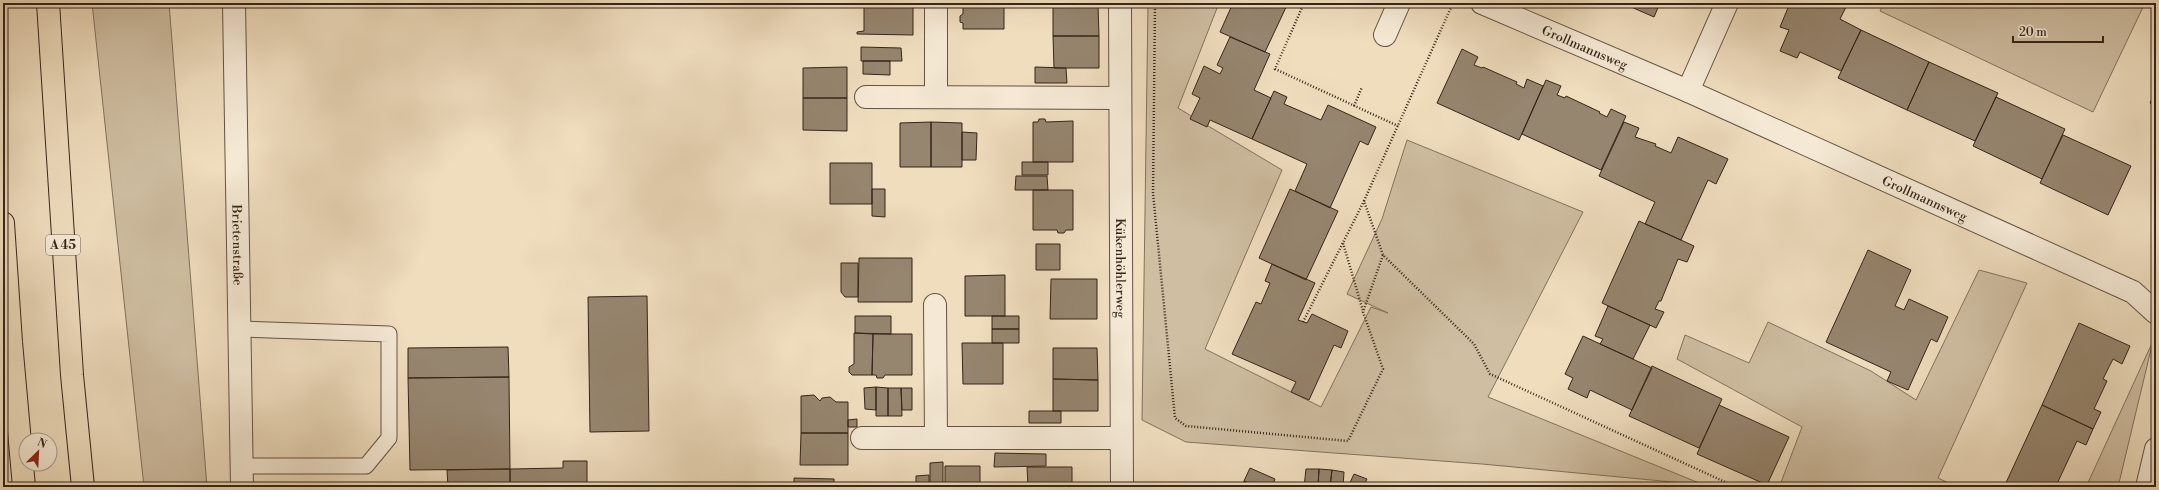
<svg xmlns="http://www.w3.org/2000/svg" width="2159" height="490" font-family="'Libre Bodoni',serif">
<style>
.green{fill:#cfbea2;stroke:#82725e}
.building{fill:#96856f;stroke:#352519}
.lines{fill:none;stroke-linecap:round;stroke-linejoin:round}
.service-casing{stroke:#645342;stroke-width:17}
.minor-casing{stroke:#645342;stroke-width:24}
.motorway-casing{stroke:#352519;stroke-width:24}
.path{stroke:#352519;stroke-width:2.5;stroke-dasharray:1 2;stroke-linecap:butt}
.service{stroke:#f5e9d5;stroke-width:15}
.minor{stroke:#f5e9d5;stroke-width:22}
.motorway{stroke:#efddbe;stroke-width:22}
.labels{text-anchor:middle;stroke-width:3;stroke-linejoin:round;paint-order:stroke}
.shield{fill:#f5e9d5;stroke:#6f6051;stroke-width:1}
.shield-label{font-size:12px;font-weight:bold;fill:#352519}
.street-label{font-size:13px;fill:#352519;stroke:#f5e9d5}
</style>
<rect width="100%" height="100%" fill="#efddbe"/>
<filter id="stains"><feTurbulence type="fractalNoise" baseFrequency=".005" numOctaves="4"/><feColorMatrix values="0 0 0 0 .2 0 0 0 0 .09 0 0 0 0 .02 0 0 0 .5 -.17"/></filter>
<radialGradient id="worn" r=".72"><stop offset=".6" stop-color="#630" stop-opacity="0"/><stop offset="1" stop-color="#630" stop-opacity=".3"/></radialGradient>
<!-- green -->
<path class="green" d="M92,3H169L207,487H144Z
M1148,3H1219L1178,108L1282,170L1205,349L1321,407L1371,307L1388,313L1347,294L1382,219L1407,140L1583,212L1488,397L1704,485L1482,464L1186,442L1142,420Z
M1884,3H2145L2093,112L1880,11Z
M1979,270L2027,283L1938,478L1957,487H1784L1780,485L1802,427L1677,359L1685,335L1749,363L1768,322L1871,371L1916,400Z
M2153,341L2118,487H2086Z"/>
<!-- building -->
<path class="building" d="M864,3H913V35L857,34V32L864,31Z
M963,3H1004V29H963V23L960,22V16L963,14Z
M1076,3V4H1040V3Z
M1233,3H1288L1265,52L1220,32Z
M1622,3H1660L1654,17Z
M1790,3H1848L1840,19L1861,30L1841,71L1800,52L1797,58L1780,51L1789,30L1780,27Z
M1053,4H1098L1099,36H1053Z
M1861,30L1929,62L1907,110L1838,78Z
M1053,36H1099V68H1054Z
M1230,37L1270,54L1254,90L1271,98L1252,139L1210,120L1207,127L1190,119L1200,98L1192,94L1204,66L1220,74L1223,68L1217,65Z
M861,47L901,48L902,61H861Z
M1462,49L1478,57L1474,65L1482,68L1483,67L1517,82L1516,84L1524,88L1527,79L1543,86L1519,140L1437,103Z
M863,61H890V75L863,74Z
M1929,62L1998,93L1975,141L1907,110Z
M847,67V98H803V68Z
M1035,67L1066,68L1067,83H1035Z
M1546,80L1561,86L1557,95L1565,98L1566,96L1600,112L1599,113L1607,117L1611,109L1626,116L1601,170L1522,134Z
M2156,90V106L2150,103Z
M1274,91L1287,97L1284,104L1321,120L1328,105L1376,127L1368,145L1360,141L1330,208L1295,191L1307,164L1252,139Z
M1996,97L2065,129L2042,179L1973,146Z
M803,98H847V131L803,130Z
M1039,119H1045L1046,122L1073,121V162H1033V122H1038Z
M931,122L962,123V167H931Z
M931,122V167H900V123Z
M1624,122L1639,128L1635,137L1656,144L1655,146L1671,153L1678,137L1728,159L1716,184L1708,180L1681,240L1645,224L1655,202L1599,176Z
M962,132L977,133L976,160H962Z
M2063,135L2131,166L2108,215L2040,183Z
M1022,162H1048V175H1022Z
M830,163H872V204H830Z
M1016,176H1047L1048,190H1015Z
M872,189H885V217L872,216Z
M1290,189L1338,211L1306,280L1259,258Z
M1033,190H1073V230H1066L1064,233H1058L1057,230H1033Z
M1639,221L1694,246L1687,262L1678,259L1661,301H1659L1655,309L1664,312L1656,328L1602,303Z
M1036,244H1060V270H1036Z
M1868,250L1911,270L1895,306L1904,310L1909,299L1948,317L1937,342L1931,339L1908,390L1887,381L1891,372L1826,342Z
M859,258H912V302H858Z
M841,263H858V297H845L841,292Z
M1272,264L1315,283L1298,320L1307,323L1312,314L1348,331L1341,348L1334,345L1309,400L1291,392L1296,382L1232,354L1256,302L1261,304L1270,283L1265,281Z
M1005,275V316H965V276Z
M1051,279H1097V319H1050Z
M647,296L649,431L590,432L588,297Z
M1608,306L1650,325L1633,359L1600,344L1603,339L1595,336Z
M855,316H891V334L855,333Z
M992,316H1019V329H992Z
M2079,323L2130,346L2122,364L2113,359L2103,379L2107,381L2094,409L2101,412L2093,429L2042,405Z
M992,329H1019V343H992Z
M854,333L873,334L872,375H852L849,372V367L854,364Z
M873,334H912V375H885L883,378H877L876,375H872Z
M1583,336L1652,368L1632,410L1590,390L1587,398L1568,389L1573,378L1565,374Z
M962,343H1003V384H963Z
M508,347L509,377L408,378V348Z
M1053,348H1097L1098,380L1053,379Z
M1652,366L1722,399L1699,448L1629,416Z
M509,377L510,469L410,470L408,378Z
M1053,379L1098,380V411H1053Z
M876,387L888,388V416H876Z
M876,387V410L865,409L864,388Z
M888,388H901L902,416H888Z
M901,388H912V410H902Z
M814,395L820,401L822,398L830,397L836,402H848V433H801V396Z
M1719,405L1789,437L1767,485L1697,454Z
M2042,405L2093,429L2086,445L2077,441L2056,486L2059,487H2004Z
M1029,411H1061V423H1029Z
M857,419V427H848V420Z
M801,433H848V465H800Z
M995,453L1046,454V466L994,467Z
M563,461H587V487H510V469L563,468Z
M943,462V487H930V463Z
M945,466H980V487H945Z
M1027,467H1072V487H1028Z
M1250,468L1275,479L1272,487H1257L1244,481Z
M510,469V487H448L447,470Z
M1306,469H1319L1318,487H1304Z
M1319,469L1332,470L1330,487H1318Z
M1332,470L1344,472L1343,487H1330Z
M1354,474L1367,479L1363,487H1348Z
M929,475V487H916V476Z
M794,478L834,479V487H794Z
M1244,481L1257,487H1242Z"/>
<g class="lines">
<!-- service casing -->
<g class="service-casing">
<path id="service" d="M238,329L389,334V438L366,466H241"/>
</g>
<!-- minor casing -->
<g class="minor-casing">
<g id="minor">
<path id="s1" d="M234,3L242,487"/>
<path id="s2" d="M1120,3L1122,487"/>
<path id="s3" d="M1482,3L1688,91L2133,292L2156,313"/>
<path d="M1385,35L1399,3"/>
<path d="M1688,91L1727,3"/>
<path d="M866,97L1120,98"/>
<path d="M936,97V3"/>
<path d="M935,305L936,438"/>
<path d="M862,438H1121"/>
<path d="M2147,487L2156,449"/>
</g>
</g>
<!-- motorway casing -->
<g class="motorway-casing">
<path id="motorway" d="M48,3L72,375L83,487
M3,223L11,342L24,487"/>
</g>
<!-- path -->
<path class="path" d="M1155,3L1153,193L1175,418L1186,426L1348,441L1383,369L1363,312L1383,255
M1304,3L1275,69L1398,126
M1453,3L1364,201L1383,255L1474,344L1490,374L1736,487
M1354,106L1362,87
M1343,243L1363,311
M1303,322L1364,201"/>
<!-- service -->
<use href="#service" class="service"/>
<!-- minor -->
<use href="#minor" class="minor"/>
<!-- motorway -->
<use href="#motorway" class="motorway"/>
</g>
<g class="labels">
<!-- shield labels -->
<rect class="shield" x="46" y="235" width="34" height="20" rx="3"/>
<g class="shield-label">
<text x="63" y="249">A 45</text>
</g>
<!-- street labels -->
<g class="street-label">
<text dy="5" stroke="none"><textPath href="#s3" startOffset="112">Grollmannsweg</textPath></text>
<text dy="5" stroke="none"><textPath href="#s3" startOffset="484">Grollmannsweg</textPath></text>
<text dy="5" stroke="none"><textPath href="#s1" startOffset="242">Brietenstraße</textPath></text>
<text dy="5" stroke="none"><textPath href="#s2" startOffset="265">Kükenhöhlerweg</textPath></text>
</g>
</g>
<!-- margin -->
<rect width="2159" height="490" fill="none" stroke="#efddbe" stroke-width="16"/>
<rect x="4" y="4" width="2151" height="482" fill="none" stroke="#352519" stroke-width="2"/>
<rect x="8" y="8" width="2143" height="474" fill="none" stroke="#352519"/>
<!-- north arrow -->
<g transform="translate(38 452) rotate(24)"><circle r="19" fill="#f5e9d5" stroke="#a89b8a"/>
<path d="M0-3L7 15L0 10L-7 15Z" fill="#8f2418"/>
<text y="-6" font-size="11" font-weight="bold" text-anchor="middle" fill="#352519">N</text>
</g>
<!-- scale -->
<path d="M2013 36v6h90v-6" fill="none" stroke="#352519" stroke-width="2"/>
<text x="2019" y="36" font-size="12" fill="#352519" stroke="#f5e9d5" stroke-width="3" paint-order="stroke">20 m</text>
<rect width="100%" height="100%" filter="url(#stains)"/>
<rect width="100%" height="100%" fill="url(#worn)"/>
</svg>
